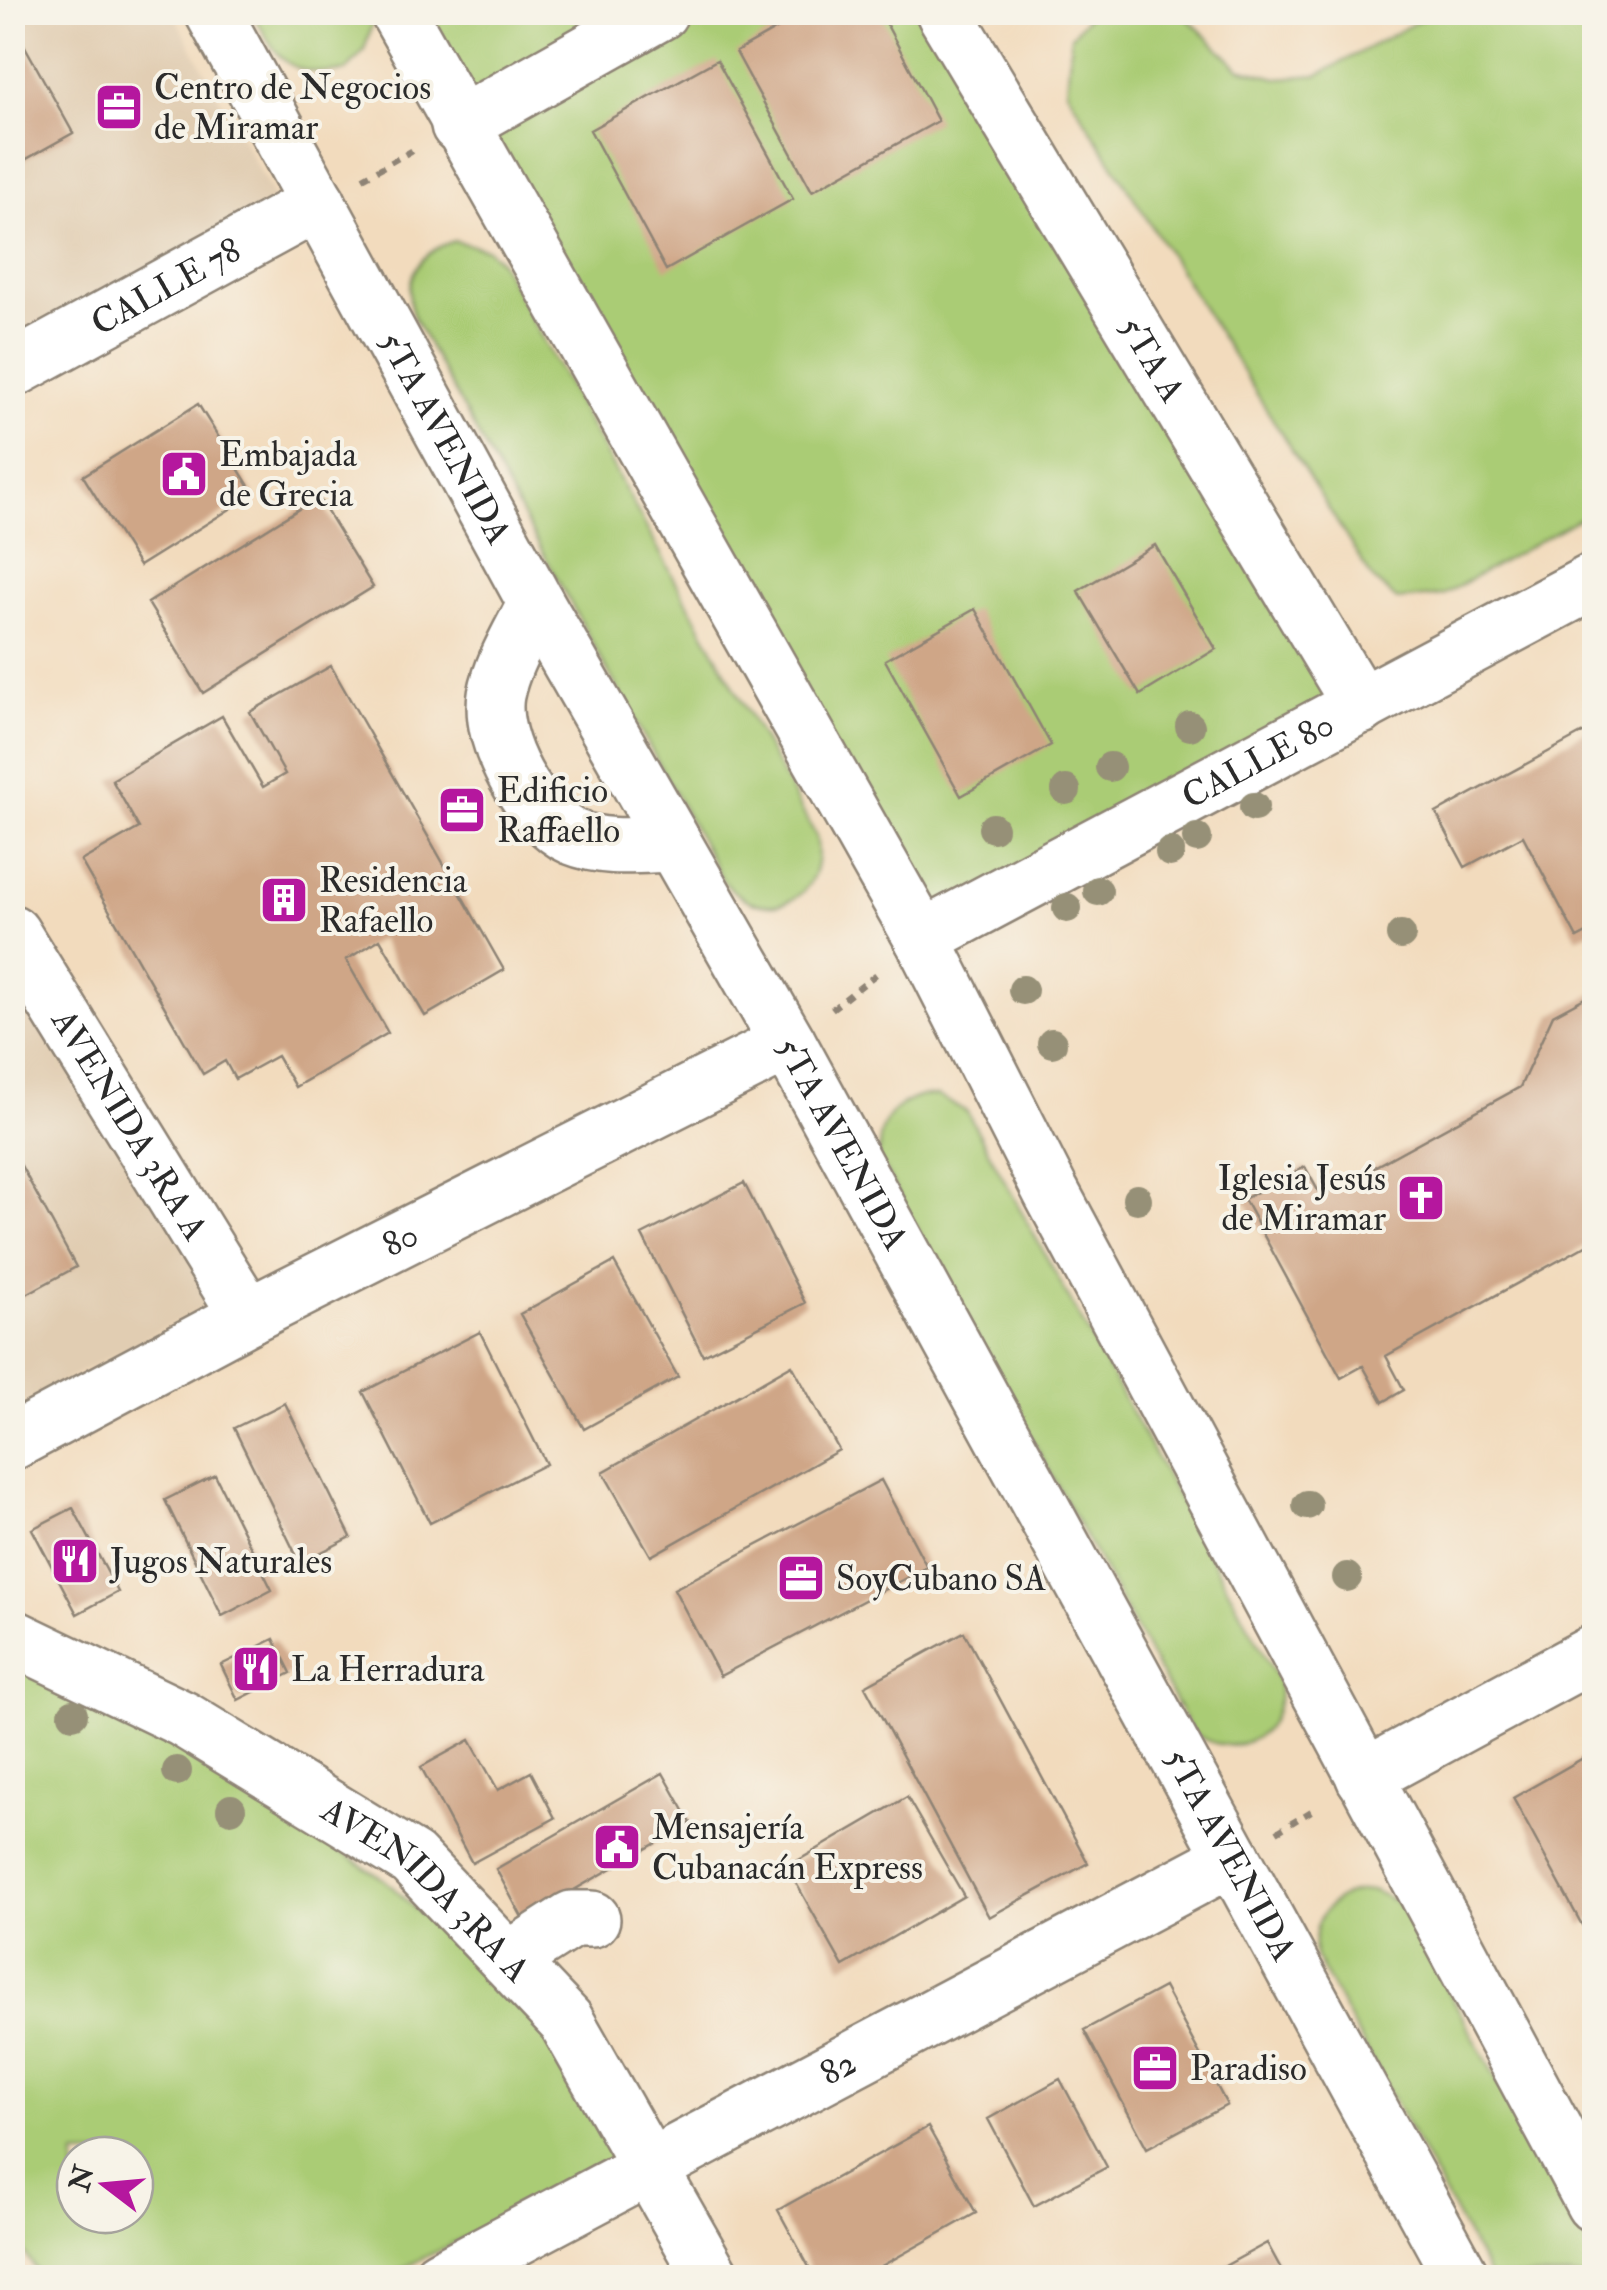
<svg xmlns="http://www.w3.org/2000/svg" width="1607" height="2290" font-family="'IM FELL Double Pica',serif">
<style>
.built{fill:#e1cdb2}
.green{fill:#aacc75;stroke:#6a7c50;stroke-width:2.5;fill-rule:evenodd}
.building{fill:#cfa687}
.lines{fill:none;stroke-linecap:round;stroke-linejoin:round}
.minor-casing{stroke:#8e8374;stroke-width:60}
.highway-casing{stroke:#8e8374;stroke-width:60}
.path{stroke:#8e8374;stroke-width:6;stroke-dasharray:8 8;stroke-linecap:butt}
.minor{stroke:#fff;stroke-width:55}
.highway{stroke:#fff;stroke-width:55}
.tree{fill:#969077}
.labels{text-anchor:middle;stroke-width:8;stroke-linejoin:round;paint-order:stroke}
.poi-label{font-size:35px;fill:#2b2b2b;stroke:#f7f3e8;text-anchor:start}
.street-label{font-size:35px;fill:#2b2b2b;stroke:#f7f3e8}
</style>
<rect width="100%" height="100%" fill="#f7f3e8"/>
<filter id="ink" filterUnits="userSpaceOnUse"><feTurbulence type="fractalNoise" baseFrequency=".01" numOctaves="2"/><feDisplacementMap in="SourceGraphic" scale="20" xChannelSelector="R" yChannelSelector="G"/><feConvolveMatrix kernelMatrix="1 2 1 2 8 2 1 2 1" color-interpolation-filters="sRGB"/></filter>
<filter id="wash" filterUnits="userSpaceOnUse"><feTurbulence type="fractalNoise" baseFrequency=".0048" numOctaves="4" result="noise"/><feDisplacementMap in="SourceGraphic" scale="40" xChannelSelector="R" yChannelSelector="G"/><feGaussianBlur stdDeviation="2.25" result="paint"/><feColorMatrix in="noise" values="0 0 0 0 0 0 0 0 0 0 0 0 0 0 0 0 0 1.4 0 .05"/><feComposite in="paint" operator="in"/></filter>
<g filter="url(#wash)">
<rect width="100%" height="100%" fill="#f2dbbd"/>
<!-- built -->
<path class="built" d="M13,13H173L276,201L13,343Z
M12,936L223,1297L13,1408H12Z"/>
<!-- green -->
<path class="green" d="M1092,12L1182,13L1239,68L1277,78L1318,75L1433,13H1594V510L1443,595L1397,600L1372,578L1067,91L1071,36Z
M253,13H365L372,24L364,51L346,71C287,77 279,61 253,13Z
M398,13H944L1361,706L922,938Z
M454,241L487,249L499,260L816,836C830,900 762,931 722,879L414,318C401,281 417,253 454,241Z
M922,1096H938L967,1112L1278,1680C1286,1734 1236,1764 1192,1732L879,1159C877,1126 889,1106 922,1096Z
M12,1658L165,1737L385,1880L548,2035L618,2161L385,2277H41L12,2235ZM75,2155H135V2215H75Z
M1372,1890L1401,1904L1594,2258V2277H1490L1315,1956C1311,1917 1332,1891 1372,1890Z"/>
<g id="blocks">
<!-- building -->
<path class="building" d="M807,12H880L938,121L812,191L736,52Z
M12,23L73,133L12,167Z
M717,60L793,199L666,270L590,130Z
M198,404L254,494L139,566L83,476Z
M318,497L373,587L203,693L148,603Z
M1155,545L1216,649L1140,695L1078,591Z
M975,609L1051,745L961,796L885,660Z
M331,666L504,970L425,1016L380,939L346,960L388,1033L295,1087L277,1056L235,1079L225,1061L203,1074L81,861L139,828L112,780L222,716L263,787L285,774L250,712Z
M1594,727V815L1590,817L1594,825V929L1577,938L1523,836L1465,867L1436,813Z
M1594,993V1241L1386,1356L1404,1390L1383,1402L1363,1366L1341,1378L1244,1199L1305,1167L1321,1196L1520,1087L1553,1015Z
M12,1149L76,1267L12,1302Z
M744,1183L805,1303L703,1355L642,1235Z
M614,1262L678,1377L584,1429L520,1314Z
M480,1332L546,1464L430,1523L363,1392Z
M792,1365L839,1450L651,1556L603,1472Z
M285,1403L351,1537L300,1563L234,1428Z
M215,1475L272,1590L222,1616L165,1500Z
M881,1480L927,1567L720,1676L674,1589Z
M73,1508L118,1592L77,1614L32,1529Z
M964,1632L1088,1863L989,1917L865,1686Z
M274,1639L291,1673L238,1700L221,1665Z
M470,1740L498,1790L531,1772L555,1818L472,1863L421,1767Z
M1585,1757L1594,1775V1918L1582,1925L1513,1798Z
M663,1773L691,1823L523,1919L496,1869Z
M907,1797L964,1896L843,1966L787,1867Z
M1164,1987L1227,2105L1147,2148L1084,2030Z
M1060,2079L1107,2167L1034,2206L988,2119Z
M928,2127L976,2213L860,2278H815L778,2210Z
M1267,2243L1286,2278H1203Z"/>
</g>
</g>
<g filter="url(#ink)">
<use href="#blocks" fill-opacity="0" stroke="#8e8374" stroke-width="2.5"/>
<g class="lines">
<!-- minor casing -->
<g class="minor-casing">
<g id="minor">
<path id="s1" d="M944,12L1361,706"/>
<path d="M459,125L660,12"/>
<path id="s2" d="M12,370L318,203"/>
<path d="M536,603C522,632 502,663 496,695C488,741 531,818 573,837C605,850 639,845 672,844"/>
<path id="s3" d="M12,933L248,1316"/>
<path id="s4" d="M922,938L1594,581"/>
<path id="s5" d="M12,1442L248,1316L788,1043"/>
<path id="s6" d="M12,1637L183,1719L412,1859L566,2021L712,2278"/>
<path d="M1364,1777L1594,1653"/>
<path d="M508,1960L572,1919H592"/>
<path id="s7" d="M440,2278L1233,1858"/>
</g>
</g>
<!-- highway casing -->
<g class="highway-casing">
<g id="highway">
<path id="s8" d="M213,12L536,603L788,1043L1462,2278"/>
<path d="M398,12L922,938L1051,1192L1594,2204"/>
</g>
</g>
<!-- path -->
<path class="path" d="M363,178L413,150
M832,1009L878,973
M1277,1832L1318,1807"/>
<!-- minor -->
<use href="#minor" class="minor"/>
<!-- highway -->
<use href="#highway" class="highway"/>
</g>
<!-- trees -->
<g class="tree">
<circle cx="1190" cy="726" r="15"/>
<circle cx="1110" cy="767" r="15"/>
<circle cx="1066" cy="790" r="15"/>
<circle cx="1254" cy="807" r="15"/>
<circle cx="993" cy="828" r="15"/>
<circle cx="1197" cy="838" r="15"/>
<circle cx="1170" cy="852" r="15"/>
<circle cx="1098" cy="891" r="15"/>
<circle cx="1067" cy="908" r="15"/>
<circle cx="1401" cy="935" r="15"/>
<circle cx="1023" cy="990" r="15"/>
<circle cx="1052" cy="1043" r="15"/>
<circle cx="1137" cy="1199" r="15"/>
<circle cx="1307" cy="1505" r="15"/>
<circle cx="1347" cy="1577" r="15"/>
<circle cx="73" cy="1714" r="15"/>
<circle cx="177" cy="1771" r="15"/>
<circle cx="231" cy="1809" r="15"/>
</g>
</g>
<!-- icons -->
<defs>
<g id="office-square" transform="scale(2.5)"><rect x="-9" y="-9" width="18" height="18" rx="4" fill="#b5179e" stroke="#f7f3e8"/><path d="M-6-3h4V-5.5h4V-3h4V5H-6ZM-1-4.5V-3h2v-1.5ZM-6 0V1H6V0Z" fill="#fff"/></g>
<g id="civic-square" transform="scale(2.5)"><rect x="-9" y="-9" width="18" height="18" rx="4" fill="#b5179e" stroke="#f7f3e8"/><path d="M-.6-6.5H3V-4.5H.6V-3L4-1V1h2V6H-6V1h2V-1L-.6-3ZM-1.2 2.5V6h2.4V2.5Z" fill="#fff"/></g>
<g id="building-square" transform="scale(2.5)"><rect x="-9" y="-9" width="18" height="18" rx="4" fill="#b5179e" stroke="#f7f3e8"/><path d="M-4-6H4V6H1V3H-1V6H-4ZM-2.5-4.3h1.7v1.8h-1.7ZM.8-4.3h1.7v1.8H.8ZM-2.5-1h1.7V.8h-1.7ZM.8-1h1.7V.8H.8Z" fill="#fff"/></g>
<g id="church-square" transform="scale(2.5)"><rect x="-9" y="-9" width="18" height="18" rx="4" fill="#b5179e" stroke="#f7f3e8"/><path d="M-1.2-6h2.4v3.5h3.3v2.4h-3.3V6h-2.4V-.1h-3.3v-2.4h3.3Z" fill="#fff"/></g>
<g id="restaurant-square" transform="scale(2.5)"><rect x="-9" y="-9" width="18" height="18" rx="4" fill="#b5179e" stroke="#f7f3e8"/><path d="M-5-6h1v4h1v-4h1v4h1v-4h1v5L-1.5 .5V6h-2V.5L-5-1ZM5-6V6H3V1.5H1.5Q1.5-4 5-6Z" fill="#fff"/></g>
</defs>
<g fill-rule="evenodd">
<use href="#office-square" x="119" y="107"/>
<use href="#civic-square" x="184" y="474"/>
<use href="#office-square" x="462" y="810"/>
<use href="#building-square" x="284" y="900"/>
<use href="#church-square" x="1421" y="1198"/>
<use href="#restaurant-square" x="75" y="1561"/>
<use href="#office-square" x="801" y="1578"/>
<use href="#restaurant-square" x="256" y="1669"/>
<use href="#civic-square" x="617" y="1847"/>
<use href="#office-square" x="1155" y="2068"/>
</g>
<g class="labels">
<!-- poi labels -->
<g class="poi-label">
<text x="154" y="99">Centro de Negocios<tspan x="154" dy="40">de Miramar</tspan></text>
<text x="219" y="466">Embajada<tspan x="219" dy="40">de Grecia</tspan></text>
<text x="497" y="802">Edificio<tspan x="497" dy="40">Raffaello</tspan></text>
<text x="319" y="892">Residencia<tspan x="319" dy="40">Rafaello</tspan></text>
<text x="1386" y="1190" text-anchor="end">Iglesia Jesús<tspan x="1386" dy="40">de Miramar</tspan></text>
<text x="110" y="1573">Jugos Naturales</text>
<text x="836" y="1590">SoyCubano SA</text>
<text x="291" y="1681">La Herradura</text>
<text x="652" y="1839">Mensajería<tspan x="652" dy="40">Cubanacán Express</tspan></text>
<text x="1190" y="2080">Paradiso</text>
</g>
<!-- street labels -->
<g class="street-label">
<text dy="12" stroke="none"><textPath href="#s2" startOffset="175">CALLE 78</textPath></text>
<text dy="12" stroke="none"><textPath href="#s1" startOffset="405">5TA A</textPath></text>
<text dy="12" stroke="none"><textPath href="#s8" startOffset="485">5TA AVENIDA</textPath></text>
<text dy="12" stroke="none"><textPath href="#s4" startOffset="380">CALLE 80</textPath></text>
<text dy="12" stroke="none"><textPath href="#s3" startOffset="225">AVENIDA 3RA A</textPath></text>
<text dy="12" stroke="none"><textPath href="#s8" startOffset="1295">5TA AVENIDA</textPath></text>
<text dy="12" stroke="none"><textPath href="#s5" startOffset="438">80</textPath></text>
<text dy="12" stroke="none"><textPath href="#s8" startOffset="2105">5TA AVENIDA</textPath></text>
<text dy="12" stroke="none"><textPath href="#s6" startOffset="488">AVENIDA 3RA A</textPath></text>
<text dy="12" stroke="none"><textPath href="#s7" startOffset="450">82</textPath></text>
</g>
</g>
<!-- margin -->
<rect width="1607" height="2290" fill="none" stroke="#f7f3e8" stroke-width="50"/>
<!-- north arrow -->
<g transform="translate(105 2185) rotate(286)"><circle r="48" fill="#f7f3e8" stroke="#a5a39c" stroke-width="2.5"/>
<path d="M0-8L18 38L0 25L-18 38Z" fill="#b5179e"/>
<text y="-15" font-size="28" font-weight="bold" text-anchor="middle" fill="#2b2b2b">N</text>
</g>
</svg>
